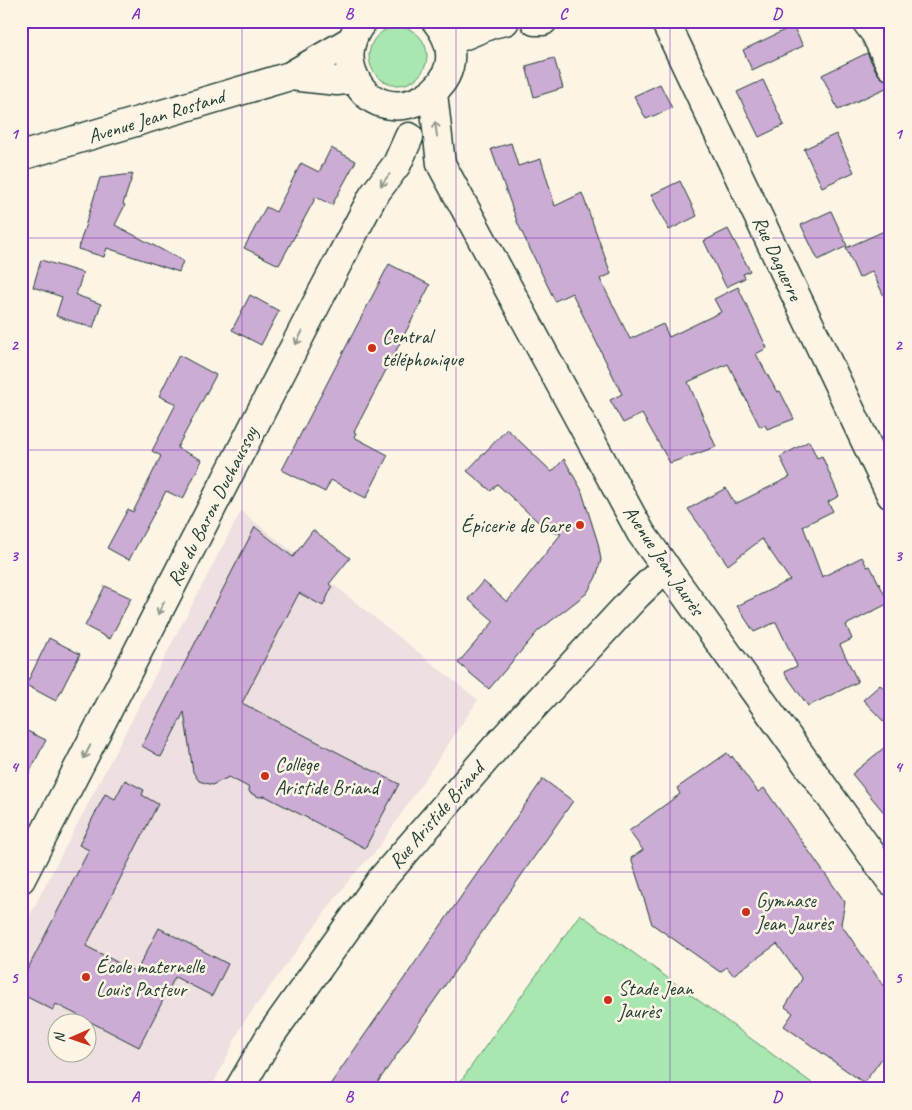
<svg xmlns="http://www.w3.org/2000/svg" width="912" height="1110" font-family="Caveat,sans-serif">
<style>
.built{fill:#eedfe0;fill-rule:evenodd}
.green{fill:#a8e7af;stroke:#649272}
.building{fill:#ccabd5;stroke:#1f3d34}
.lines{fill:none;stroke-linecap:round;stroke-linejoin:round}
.minor-casing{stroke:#1f3d34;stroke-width:31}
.tertiary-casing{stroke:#1f3d34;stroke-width:31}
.secondary-casing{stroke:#1f3d34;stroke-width:31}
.minor{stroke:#fcf5e5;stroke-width:28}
.tertiary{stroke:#fcf5e5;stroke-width:28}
.secondary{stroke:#fcf5e5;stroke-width:28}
.oneway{stroke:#8e998c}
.grid{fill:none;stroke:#7b2cbf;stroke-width:1;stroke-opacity:0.55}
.poi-dot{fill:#c8321e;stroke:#fcf5e5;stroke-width:2}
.labels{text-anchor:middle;stroke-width:5;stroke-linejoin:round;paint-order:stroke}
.street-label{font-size:20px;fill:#1f3d34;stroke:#fcf5e5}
.poi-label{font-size:20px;fill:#1f3d34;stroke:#fcf5e5;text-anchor:start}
.neatline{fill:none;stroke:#7b2cbf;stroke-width:2}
.grid-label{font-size:16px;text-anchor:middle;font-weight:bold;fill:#7b2cbf}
</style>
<rect width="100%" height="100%" fill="#fcf5e5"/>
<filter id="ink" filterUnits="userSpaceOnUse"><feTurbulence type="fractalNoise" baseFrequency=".02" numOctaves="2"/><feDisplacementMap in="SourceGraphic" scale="10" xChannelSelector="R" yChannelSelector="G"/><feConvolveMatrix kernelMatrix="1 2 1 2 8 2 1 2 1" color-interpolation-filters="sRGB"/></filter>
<g filter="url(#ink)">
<!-- built -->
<path class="built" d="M241,511L478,700L376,851L352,876L243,1023L211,1089H21V932ZM58,1022H88V1052H58Z"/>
<!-- green -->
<path class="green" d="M369 56a29 29 0 1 1 58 0a29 29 0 1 1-58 0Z
M580,914L816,1086L814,1089H455Z"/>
<!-- building -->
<path class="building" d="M793,26L803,46L752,70L743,50Z
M867,53L877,73L887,81L890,86L838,110L822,75Z
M554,58L563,88L534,97L526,66Z
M763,80L784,125L759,137L737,92Z
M660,84L672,108L646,119L634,96Z
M836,134L854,172L822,187L804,149Z
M511,143L518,166L541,159L555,206L582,193L611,274L600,279L630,339L663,324L669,337L721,312L714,299L738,287L767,348L756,354L777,392L780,391L794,419L767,429L765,425L760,427L728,364L688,382L716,447L670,463L642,414L623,423L610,400L622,394L572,293L555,301L518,224L491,149Z
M331,148L356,161L332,205L316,197L279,265L244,248L266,207L276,212L301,163L319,172Z
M133,174L123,204L125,205L115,225L183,261L179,272L107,248L104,257L78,249L100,178Z
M680,181L697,216L669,230L651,195Z
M831,211L847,246L818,260L801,225Z
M891,228V311L872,271L859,278L846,248Z
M728,229L750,271L743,274L745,278L726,287L704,241Z
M41,260L83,273L76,295L101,304L93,328L56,316L62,297L33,287Z
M389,264L430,285L354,432L356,433L354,437L388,455L366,498L331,480L325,492L282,470Z
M250,295L279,311L261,345L232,330Z
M179,355L216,375L177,448L202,460L183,499L166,491L129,560L107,548L128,509L133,512L161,456L152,451L176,404L159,396Z
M507,429L552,472L564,459L581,489L598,543L601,560L596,577L587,593L538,631L489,689L458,663L494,621L468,599L483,581L507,602L561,534L548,531L497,484L491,491L467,471Z
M809,441L817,458L822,456L839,496L828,502L833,511L803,526L822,577L862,557L867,567L870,566L889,603L846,625L852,639L840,645L858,682L808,706L784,672L797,666L776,622L754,632L737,606L790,580L762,539L728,565L688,509L726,488L735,504L790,477L780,457Z
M255,527L293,557L313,530L350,558L329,584L332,587L323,606L299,593L242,703L399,784L365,848L265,796L259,797L250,793L248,787L229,777L212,785L199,781L193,772L184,712L161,757L142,746Z
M105,586L131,598L110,639L85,626Z
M49,638L80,654L56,701L26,685Z
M880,685L891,693V729L863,700Z
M21,728L46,740L21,789Z
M891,742V821L852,774Z
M727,753L731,758L732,756L758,792L764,788L845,902L841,924L891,997V1046L864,1083L784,1026L793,1013L785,1007L802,979L777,944L733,975L727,967L720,972L652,924L631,858L643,850L629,831L680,794L677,788Z
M543,779L573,801L373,1089H327Z
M125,780L144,790L142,795L158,804L86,946L136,972L159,928L228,964L212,996L175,977L139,1047L56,1004L53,1010L21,994V982L89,850L79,845L105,794L115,799Z"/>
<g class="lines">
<!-- minor casing -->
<g class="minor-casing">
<path id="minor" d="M665,21L891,495
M866,21L875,33L891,66
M433,93L441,164L641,533L891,881
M21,879L321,295L373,196L397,164L409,137
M239,1089L270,1036L381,880L496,747L637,595L666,567"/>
</g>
<!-- tertiary casing -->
<g class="tertiary-casing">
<path id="tertiary" d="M290,76L337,81L355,79
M21,156L290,76L352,40"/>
</g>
<!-- secondary casing -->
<g class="secondary-casing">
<path id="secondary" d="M363,21C351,35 346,54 352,71C378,145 489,86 436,21
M535,21H543
M448,42L492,24L505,21"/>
</g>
<!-- minor -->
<use href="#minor" class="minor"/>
<!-- tertiary -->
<use href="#tertiary" class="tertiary"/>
<!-- secondary -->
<use href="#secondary" class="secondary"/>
</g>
<!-- one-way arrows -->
<defs><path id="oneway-shaft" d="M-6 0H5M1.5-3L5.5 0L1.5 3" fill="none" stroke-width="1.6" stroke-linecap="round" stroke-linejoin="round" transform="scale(1.25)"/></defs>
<g class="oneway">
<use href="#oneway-shaft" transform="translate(436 129) rotate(-98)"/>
<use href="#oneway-shaft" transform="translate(385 180) rotate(127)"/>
<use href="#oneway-shaft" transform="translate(299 338) rotate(117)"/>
<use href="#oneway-shaft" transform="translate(161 608) rotate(117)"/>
<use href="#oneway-shaft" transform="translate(87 752) rotate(117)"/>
</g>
</g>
<!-- grid -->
<path class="grid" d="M242,21V1089M456,21V1089M670,21V1089M21,238H891M21,450H891M21,660H891M21,872H891"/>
<!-- markers -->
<g class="poi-dot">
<circle cx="372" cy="348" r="5"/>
<circle cx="580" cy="525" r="5"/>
<circle cx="265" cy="776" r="5"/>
<circle cx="746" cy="912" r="5"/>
<circle cx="86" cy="977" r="5"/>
<circle cx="608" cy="1000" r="5"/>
</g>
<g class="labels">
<!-- street labels -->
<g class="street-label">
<text transform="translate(156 116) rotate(-17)" y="7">Avenue Jean Rostand</text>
<text transform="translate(778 258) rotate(65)" y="7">Rue Daguerre</text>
<text transform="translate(212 506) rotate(-63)" y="7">Rue du Baron Duchaussoy</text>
<text transform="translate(664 560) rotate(56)" y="7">Avenue Jean Jaurès</text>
<text transform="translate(436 815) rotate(-49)" y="7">Rue Aristide Briand</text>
</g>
<!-- poi labels -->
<g class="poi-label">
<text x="382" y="343">Central<tspan x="382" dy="23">téléphonique</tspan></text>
<text x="570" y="532" text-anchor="end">Épicerie de Gare</text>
<text x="275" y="771">Collège<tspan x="275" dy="23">Aristide Briand</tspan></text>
<text x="756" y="907">Gymnase<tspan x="756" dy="23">Jean Jaurès</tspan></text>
<text x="96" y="973">École maternelle<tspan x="96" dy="23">Louis Pasteur</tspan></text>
<text x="618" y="995">Stade Jean<tspan x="618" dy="23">Jaurès</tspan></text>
</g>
</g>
<!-- margin -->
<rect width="912" height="1110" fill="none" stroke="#fcf5e5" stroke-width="55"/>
<!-- north arrow -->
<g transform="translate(72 1038) rotate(268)"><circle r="24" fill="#fcf5e5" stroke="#a4ab9e"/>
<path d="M0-4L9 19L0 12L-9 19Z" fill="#c8321e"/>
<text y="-8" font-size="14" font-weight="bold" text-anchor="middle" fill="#1f3d34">N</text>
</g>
<rect x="28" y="28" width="856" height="1054" class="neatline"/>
<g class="grid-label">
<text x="135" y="19">A</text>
<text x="349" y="19">B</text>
<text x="563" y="19">C</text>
<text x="777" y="19">D</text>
<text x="14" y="139">1</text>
<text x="898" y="139">1</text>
<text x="14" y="350">2</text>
<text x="898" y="350">2</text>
<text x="14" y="561">3</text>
<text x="898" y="561">3</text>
<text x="14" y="772">4</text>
<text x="898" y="772">4</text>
<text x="14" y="983">5</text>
<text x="898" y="983">5</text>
<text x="135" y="1102">A</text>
<text x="349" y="1102">B</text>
<text x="563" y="1102">C</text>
<text x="777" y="1102">D</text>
</g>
</svg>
